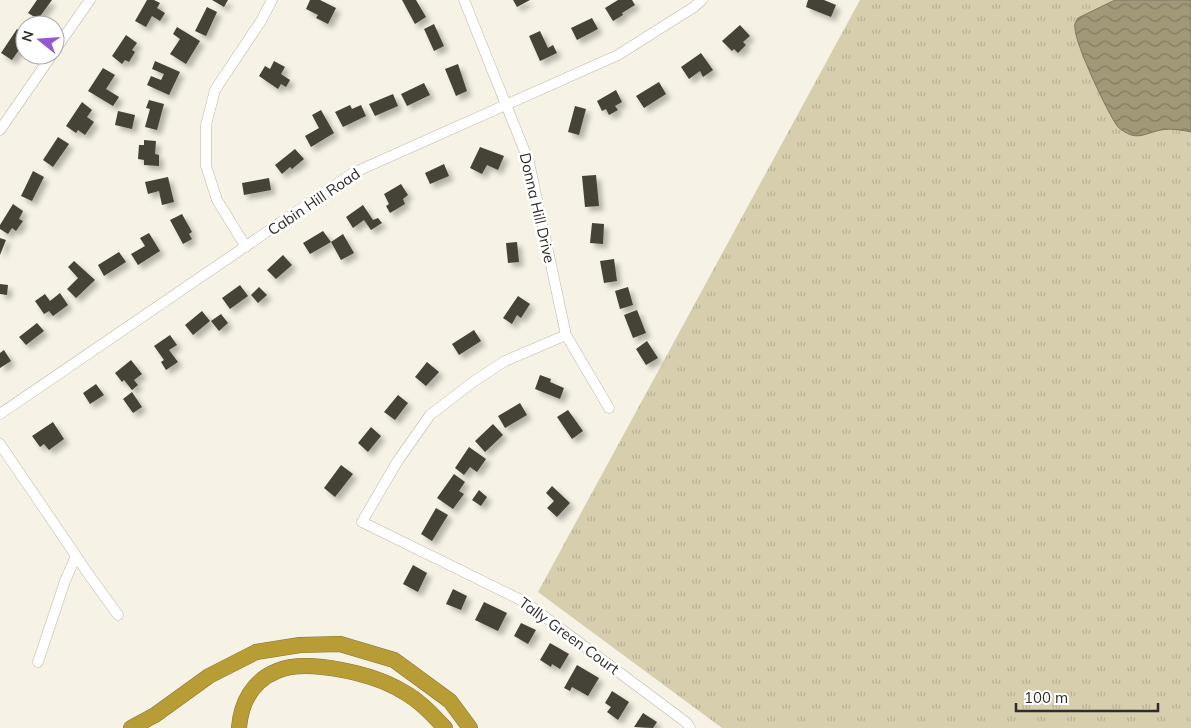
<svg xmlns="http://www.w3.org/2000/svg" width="1191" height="728" font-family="Mulish,sans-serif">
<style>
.grass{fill:url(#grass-tufts)}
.water{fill:url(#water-waves);stroke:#7f7860}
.building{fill:#454238;filter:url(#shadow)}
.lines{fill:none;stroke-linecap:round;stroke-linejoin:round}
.minor-casing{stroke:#bbb8ab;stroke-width:11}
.highway-casing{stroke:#887531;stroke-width:16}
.minor{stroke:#fff;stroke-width:10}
.highway{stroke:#b89c36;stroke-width:15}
.labels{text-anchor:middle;stroke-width:5;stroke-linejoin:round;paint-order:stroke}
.street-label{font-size:15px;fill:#2f2d29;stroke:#fff}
</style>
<defs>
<pattern id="grass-tufts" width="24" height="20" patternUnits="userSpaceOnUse" patternTransform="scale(1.25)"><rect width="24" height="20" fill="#d7ceae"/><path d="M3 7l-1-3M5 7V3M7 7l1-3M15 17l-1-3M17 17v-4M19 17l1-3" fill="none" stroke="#b9b196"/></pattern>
<pattern id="water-waves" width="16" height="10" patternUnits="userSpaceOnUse" patternTransform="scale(1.25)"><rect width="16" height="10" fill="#a19878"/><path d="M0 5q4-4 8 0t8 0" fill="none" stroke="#847c62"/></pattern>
<filter id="shadow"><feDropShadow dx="4.5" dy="4.5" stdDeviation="2.5" flood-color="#0004"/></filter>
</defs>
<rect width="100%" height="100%" fill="#f6f2e5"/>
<!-- grass -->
<path class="grass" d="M860,0H1191V728H722L538,592Z"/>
<!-- water -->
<path class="water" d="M1115,0H1191V132C1181,130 1171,128 1161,130C1150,132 1141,138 1131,135C1126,133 1121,130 1118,127C1108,114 1075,44 1075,28C1074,24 1076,21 1078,18Z"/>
<!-- building -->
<path class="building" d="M37,0H52L38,19L28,13Z
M147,0H154L160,3L157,8L165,13L160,21L152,16L146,27L135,21Z
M212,0H228L224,7Z
M310,0H320L336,8L328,24L316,18L318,15L306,9Z
M402,0H416L426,17L415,24Z
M513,0H530L517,7Z
M618,0H632L635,5L622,13L623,15L613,21L605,8Z
M808,0H824L836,5L831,17L806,7Z
M207,7L217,12L206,36L195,31Z
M592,18L598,29L577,40L571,28Z
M434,24L444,46L434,51L424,29Z
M740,25L750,36L743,42L746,45L738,53L734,49L732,51L722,41Z
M177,27L200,41L186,64L170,54L180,39L173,34Z
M17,29L25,35V41L12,60L1,53Z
M540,31L548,48L553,45L557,53L540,61L529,36Z
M126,35L137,43L132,50L135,52L129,62L125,60L122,64L112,56Z
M701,53L713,70L703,77L700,71L689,79L681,67Z
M155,61L180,72L169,95L147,85L151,76L161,80L164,74L152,69Z
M274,61L285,67L281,74L290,80L286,87L281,84L278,89L259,76L265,66L270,69Z
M458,64L467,91L456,96L445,69Z
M103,68L115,75L106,89L119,97L113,106L88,91Z
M659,82L666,94L644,108L636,96Z
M424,83L430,95L407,106L401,94Z
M616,90L622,102L615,106L618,110L609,115L606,109L602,111L597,101Z
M393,94L398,106L375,116L369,104Z
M149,100L164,104L157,130L145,127L150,109L146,108Z
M82,102L92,110L87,117L94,122L85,135L78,130L76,133L66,126Z
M350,105L352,109L361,105L366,116L343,127L335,112Z
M575,106L586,109L579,135L568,132Z
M321,110L334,133L311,147L305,136L319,128L312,115Z
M118,111L135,115L132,129L115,125Z
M58,137L69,144L53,167L43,160Z
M144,140L156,141L155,154L159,155V166L144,165V160L138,159L139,145H144Z
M480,147L504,156L498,170L487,165L482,174L470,168Z
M295,149L304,159L292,169L290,167L282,174L275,165Z
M444,164L449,176L430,184L425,173Z
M33,171L44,177L32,201L21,196Z
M596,175L599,206L585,207L582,176Z
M168,177L174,202L162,205L159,191L148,194L145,182Z
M269,178L271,190L244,195L242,183Z
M401,184L408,195L403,199L405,204L390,213L386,206L389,204L384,194Z
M13,204L23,211L19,219L23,221L16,231L12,228L8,234L0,229V225Z
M363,205L373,220L378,218L382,223L371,230L364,220L353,228L346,217Z
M182,214L192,232L189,234L192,239L183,244L170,220Z
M592,223L604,224L603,244L590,243Z
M323,231L331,242L310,254L303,243Z
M149,233L160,251L138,265L131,254L145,246L140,238Z
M343,234L354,253L341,260L331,242Z
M0,238L6,240L0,255Z
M517,242L519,262L508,263L506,243Z
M119,252L126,262L104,276L98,265Z
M283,255L292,265L276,279L267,270Z
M614,259L617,281L604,283L600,261Z
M74,261L95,280L76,298L67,289L78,278L68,267Z
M0,284L8,285L7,295L0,294Z
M240,285L248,296L230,309L222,298Z
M259,287L267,295L258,303L251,295Z
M628,287L633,305L620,309L615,291Z
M60,293L68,305L53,316L49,311L44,314L35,301L45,294L50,301Z
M518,296L530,304L521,318L517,315L512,324L503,318Z
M637,310L646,333L633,338L624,315Z
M202,311L210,321L193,335L185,325Z
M221,314L228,323L219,331L211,321Z
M37,323L44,331L26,345L19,337Z
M474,330L481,341L459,355L452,344Z
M170,335L177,345L169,350L178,362L166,370L161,362L164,360L154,346Z
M647,341L658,358L646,365L636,349Z
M4,350L11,361L0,368V353Z
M131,360L142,374L134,380L138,385L132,390L124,380L122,382L115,373Z
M427,362L439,372L426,386L415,377Z
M540,375L551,379L550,382L564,388L560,399L535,389Z
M96,384L104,395L90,404L83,393Z
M132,392L142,407L133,413L123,399Z
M398,395L408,403L395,420L384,412Z
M520,403L527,415L505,428L498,416Z
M568,410L583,431L572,439L557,417Z
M53,422L64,439L49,450L44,444L40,447L32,436Z
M493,424L503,435L485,452L475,441Z
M371,427L381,436L368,452L358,443Z
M469,447L486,459L477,472L470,467L464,475L455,468Z
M341,465L353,474L335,497L324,488Z
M454,474L465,482L459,491L464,494L453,509L437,498Z
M552,486L570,503L557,517L547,508L554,501L546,493Z
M479,490L487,497L481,506L472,500Z
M436,508L448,515L432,541L421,534Z
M413,565L427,573L418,592L403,584Z
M453,589L467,596L461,610L446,604Z
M484,602L507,613L498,631L475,620Z
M521,623L536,630L528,644L514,636Z
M550,643L569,654L560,669L552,664L551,667L540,660Z
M577,665L599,678L588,696L572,687L570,691L564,688Z
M612,691L629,702L618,720L607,712L611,707L605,703Z
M643,713L657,722L653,728L634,727Z"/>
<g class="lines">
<!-- minor casing -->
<g class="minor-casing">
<path id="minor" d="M464,0L529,162L566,335L505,361L473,382L430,415L397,462L362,522L525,602L687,723L690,728
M55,50L90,0
M0,130L52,55
M246,247L217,200L206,166V125L215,90L261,21L272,0
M566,335L609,408
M0,414L353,173L618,55L694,7L702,0
M0,444L89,575L118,615
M38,662L65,581L76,556"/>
</g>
<!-- highway casing -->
<g class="highway-casing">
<path id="highway" d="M131,728L155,715L209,676L256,652L300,645L340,644L394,660L450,701L470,728
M239,728C241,703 252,681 277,671C308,658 374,674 402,691C419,700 432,714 445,728"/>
</g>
<!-- minor -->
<use href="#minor" class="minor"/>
<!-- highway -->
<use href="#highway" class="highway"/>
</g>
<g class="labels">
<!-- street labels -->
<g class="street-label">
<text transform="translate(314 202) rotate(-34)" y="5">Cabin Hill Road</text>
<text transform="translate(537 208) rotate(77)" y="5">Donna Hill Drive</text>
<text transform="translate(569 636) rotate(36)" y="5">Tally Green Court</text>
</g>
</g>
<!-- north arrow -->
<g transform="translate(40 40) rotate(287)"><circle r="24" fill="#ffffff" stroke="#acaba9"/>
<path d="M0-4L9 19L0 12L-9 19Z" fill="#9359d1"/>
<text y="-8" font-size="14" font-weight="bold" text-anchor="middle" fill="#2f2d29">N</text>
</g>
<!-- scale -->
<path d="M1016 703v8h142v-8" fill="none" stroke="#2f2d29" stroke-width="2.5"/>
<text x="1024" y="703" font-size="15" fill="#2f2d29" stroke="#ffffff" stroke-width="4" paint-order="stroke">100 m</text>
</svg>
